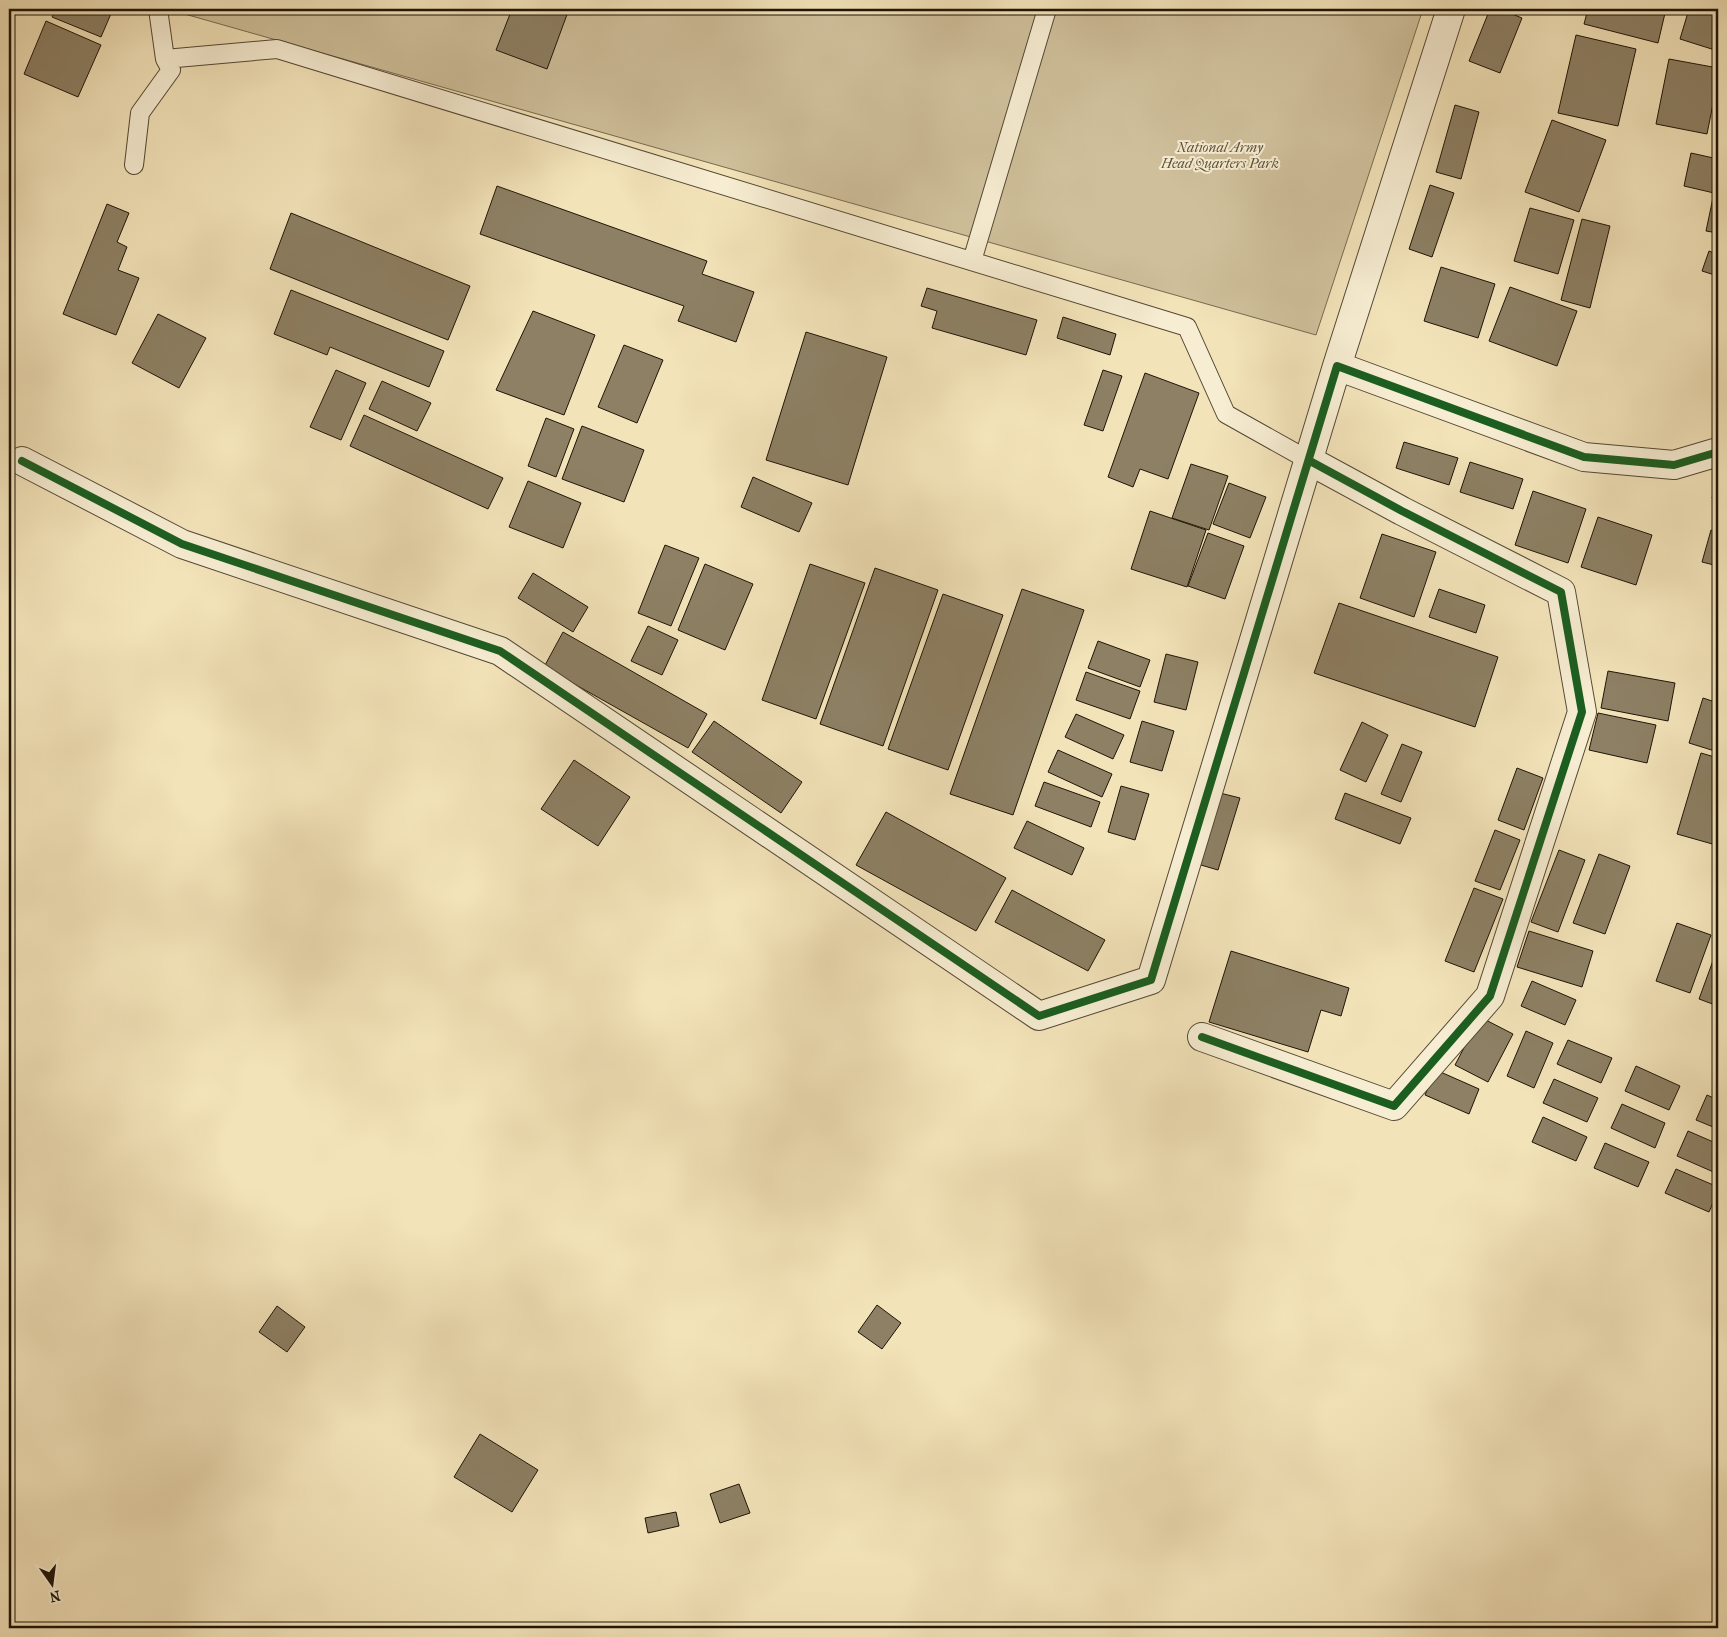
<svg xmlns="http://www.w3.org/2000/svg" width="1727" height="1637" font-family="'IM FELL French Canon',serif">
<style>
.green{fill:#cfc09b;stroke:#776a51}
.building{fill:#8d8064;stroke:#1f1507}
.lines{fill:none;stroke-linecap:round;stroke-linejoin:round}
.lane-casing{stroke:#544834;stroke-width:20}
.street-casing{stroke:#544834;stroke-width:30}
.lane{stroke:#f7edd2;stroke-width:18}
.street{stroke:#f7edd2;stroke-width:28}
.cycleway-casing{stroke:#f7edd2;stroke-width:11}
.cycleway{stroke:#1b5e20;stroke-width:8}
.labels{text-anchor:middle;stroke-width:4;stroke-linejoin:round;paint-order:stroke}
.park-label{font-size:14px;font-style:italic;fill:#5d513b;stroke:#f7edd2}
</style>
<rect width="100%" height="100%" fill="#f3e3b9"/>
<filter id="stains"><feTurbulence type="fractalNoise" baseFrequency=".004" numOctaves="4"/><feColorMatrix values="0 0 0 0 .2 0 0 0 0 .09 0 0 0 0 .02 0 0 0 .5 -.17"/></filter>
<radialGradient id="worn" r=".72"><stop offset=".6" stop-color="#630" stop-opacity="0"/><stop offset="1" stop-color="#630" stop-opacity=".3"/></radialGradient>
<!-- green -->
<path class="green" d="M167,9H1423L1316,335Z"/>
<!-- building -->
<path class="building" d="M56,9H113L101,37L52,17Z
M512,9H569L547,69L496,50Z
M1490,9H1500L1522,18L1500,73L1469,61Z
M1588,9H1666L1658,43L1584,24Z
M1689,9H1718V51L1680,39Z
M46,21L101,45L78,97L24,74Z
M1576,35L1636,49L1618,126L1558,113Z
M1669,59L1718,68V79L1707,134L1656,124Z
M1455,105L1479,112L1461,179L1436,172Z
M1552,120L1606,140L1579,212L1525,192Z
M1691,153L1718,159V233L1706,231L1714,193L1684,186Z
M1430,185L1454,193L1432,257L1409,249Z
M497,186L707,261L702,274L754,292L736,342L678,321L684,306L480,234Z
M107,204L129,213L117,242L127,247L118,270L139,278L116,335L63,314Z
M1530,208L1574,220L1558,274L1514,261Z
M291,213L470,286L448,340L270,269Z
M1582,219L1610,226L1590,308L1561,300Z
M1709,251L1718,255V276L1702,271Z
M1441,267L1495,284L1478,338L1424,321Z
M1510,287L1577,311L1557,366L1489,341Z
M927,288L1037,320L1026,355L932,328L937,311L921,306Z
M291,290L444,351L429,387L330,347L327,355L274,334Z
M533,311L595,335L564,415L496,390Z
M158,314L206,338L179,388L132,363Z
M1063,317L1116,334L1110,355L1057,338Z
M806,332L887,357L848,485L766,460Z
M624,345L663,360L637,423L598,407Z
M336,370L366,383L341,440L310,427Z
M1103,370L1122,376L1103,431L1084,425Z
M1145,373L1199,393L1168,479L1140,469L1133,487L1108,477Z
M382,381L431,403L417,431L369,409Z
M364,415L503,478L488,509L350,446Z
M546,418L574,429L556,477L528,466Z
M582,426L644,450L624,502L562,479Z
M1404,442L1458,458L1449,485L1396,468Z
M1470,462L1523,479L1513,509L1460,492Z
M1191,464L1228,476L1209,530L1172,518Z
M753,477L812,503L799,532L741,507Z
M1718,479V500L1712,498Z
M528,481L581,503L563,548L509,527Z
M1229,483L1266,497L1250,538L1213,524Z
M1533,491L1586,509L1568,563L1515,545Z
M1150,511L1206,530L1187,587L1131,569Z
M1598,517L1652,535L1636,585L1581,567Z
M1711,530L1718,532V566L1702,562Z
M1208,533L1244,546L1225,599L1188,586Z
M1382,534L1436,552L1414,617L1360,598Z
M665,545L699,558L671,626L638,613Z
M705,564L753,584L725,650L678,630Z
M810,564L865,583L816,719L762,700Z
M875,568L938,590L883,746L820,724Z
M533,573L588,607L573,632L518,598Z
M1022,589L1084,610L1013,815L950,794Z
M1439,589L1485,605L1476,633L1429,617Z
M943,594L1003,615L948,770L888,749Z
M1339,603L1498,657L1475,727L1314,673Z
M648,626L678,640L662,675L631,661Z
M563,632L707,714L688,748L544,667Z
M1098,641L1150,660L1140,687L1088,668Z
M1166,654L1198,662L1186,710L1154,702Z
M1608,671L1675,683L1668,721L1601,708Z
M1086,672L1140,691L1130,719L1076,700Z
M1703,698L1718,703V752L1689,743Z
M1598,713L1656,725L1647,763L1589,750Z
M1076,714L1124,735L1113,759L1065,737Z
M714,721L802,782L781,813L692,752Z
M1142,721L1174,731L1162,771L1130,762Z
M1362,722L1388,735L1366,782L1340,770Z
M1402,744L1422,752L1401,802L1381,794Z
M1058,750L1112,774L1102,797L1048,772Z
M1701,753L1718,758V838L1716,845L1677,834Z
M574,760L630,797L598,846L541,809Z
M1517,768L1543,778L1524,830L1498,820Z
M1044,782L1100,802L1091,827L1035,806Z
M1121,786L1149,794L1135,840L1108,832Z
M1216,792L1240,798L1218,870L1194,863Z
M1345,793L1411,818L1400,844L1335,819Z
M886,812L1006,878L976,931L856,865Z
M1027,821L1084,848L1072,875L1014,848Z
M1495,830L1520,840L1500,890L1475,881Z
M1559,850L1585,860L1558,932L1531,922Z
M1599,854L1630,866L1605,934L1573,923Z
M1474,888L1503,899L1474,972L1445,961Z
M1012,890L1105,940L1088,971L995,922Z
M1677,923L1711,935L1690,993L1656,981Z
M1529,931L1593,951L1582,987L1517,967Z
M1718,947V1006L1699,999Z
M1231,951L1349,988L1341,1016L1321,1010L1308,1052L1209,1022Z
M1532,981L1576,1000L1565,1025L1521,1006Z
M1480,1017L1513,1034L1488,1082L1455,1065Z
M1526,1031L1553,1043L1534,1088L1507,1076Z
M1568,1040L1612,1058L1601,1083L1557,1064Z
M1636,1066L1680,1086L1669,1110L1625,1091Z
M1436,1070L1479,1089L1469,1114L1425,1095Z
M1554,1079L1598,1098L1587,1122L1543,1103Z
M1707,1095L1718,1100V1129L1696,1120Z
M1622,1104L1665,1123L1655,1148L1611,1128Z
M1543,1117L1587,1137L1576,1161L1532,1142Z
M1688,1131L1718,1144V1174L1677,1156Z
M1605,1143L1649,1162L1638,1187L1594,1168Z
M1676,1169L1718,1187V1191L1709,1212L1665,1193Z
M877,1305L901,1323L882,1349L858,1332Z
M277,1306L305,1327L287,1352L259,1332Z
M480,1434L538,1470L512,1512L454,1477Z
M739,1484L750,1513L720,1523L710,1494Z
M676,1512L679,1526L648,1533L645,1518Z"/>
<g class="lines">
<!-- lane casing -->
<g class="lane-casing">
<path id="lane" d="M158,9L165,59
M134,165L140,113L171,70L165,59L277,49L1187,327L1226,414L1310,461
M972,261L1047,9"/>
</g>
<!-- street casing -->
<g class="street-casing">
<path id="street" d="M1337,366L1451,9
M22,461L182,544L500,651L1039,1016L1151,980L1337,366L1584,457L1674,465L1718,452
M1202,1037L1394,1106L1490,996L1582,712L1561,592L1402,511L1310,461"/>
</g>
<!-- lane -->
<use href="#lane" class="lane"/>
<!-- street -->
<use href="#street" class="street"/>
<!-- cycleway casing -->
<g class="cycleway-casing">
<path id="cycleway" d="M22,461L182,544L500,651L1039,1016L1151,980L1337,366L1584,457L1674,465L1718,452
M1202,1037L1394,1106L1490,996L1582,712L1561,592L1402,511L1310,461"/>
</g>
<!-- cycleway -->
<use href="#cycleway" class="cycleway"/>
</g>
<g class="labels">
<!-- park labels -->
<g class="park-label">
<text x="1220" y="152">National Army<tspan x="1220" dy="16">Head Quarters Park</tspan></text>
</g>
</g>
<!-- margin -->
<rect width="1727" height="1637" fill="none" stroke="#f3e3b9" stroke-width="30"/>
<rect x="10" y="10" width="1707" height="1617" fill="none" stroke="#1f1507" stroke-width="2.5"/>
<rect x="15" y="15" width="1697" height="1607" fill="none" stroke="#1f1507"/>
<!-- north arrow -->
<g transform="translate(52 1584) rotate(166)" stroke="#f7edd2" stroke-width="4" paint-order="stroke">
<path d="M0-4L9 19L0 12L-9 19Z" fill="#1f1507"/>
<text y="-8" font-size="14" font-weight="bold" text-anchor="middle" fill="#1f1507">N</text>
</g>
<rect width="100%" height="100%" filter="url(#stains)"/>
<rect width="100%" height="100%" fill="url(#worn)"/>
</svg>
